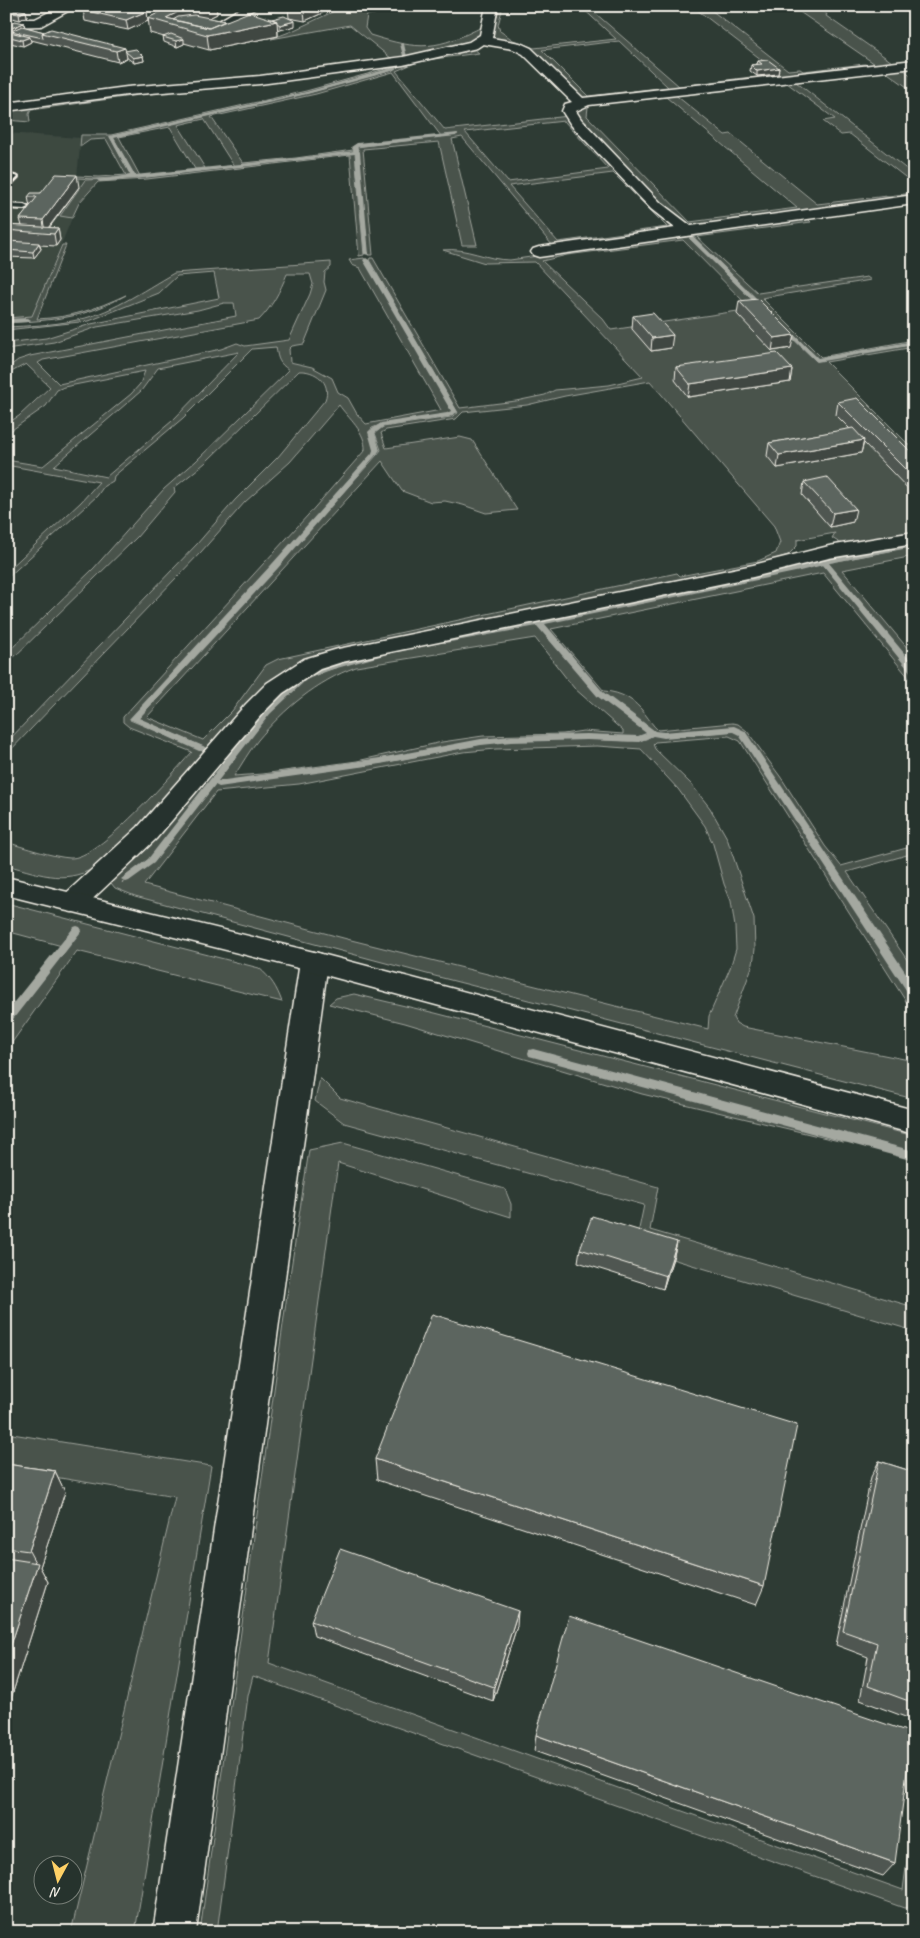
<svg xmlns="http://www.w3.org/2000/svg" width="920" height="1938" font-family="Caveat,sans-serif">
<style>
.built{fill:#3c4841}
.green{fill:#48524c;stroke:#9ea29a;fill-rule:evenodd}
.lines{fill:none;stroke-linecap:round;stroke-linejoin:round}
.stream{fill:#a4a8a0;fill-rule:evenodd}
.service-casing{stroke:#f4f1e8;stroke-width:4}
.minor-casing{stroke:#f4f1e8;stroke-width:3}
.secondary-casing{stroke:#f4f1e8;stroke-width:3}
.service{fill:#26332d;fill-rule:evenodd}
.minor{fill:#26332d;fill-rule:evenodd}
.secondary{fill:#26332d;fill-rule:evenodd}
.wall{fill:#4f5751;stroke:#f4f1e8}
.shaded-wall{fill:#404742;stroke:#f4f1e8}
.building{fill:#5c655e;stroke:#f4f1e8}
</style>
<rect width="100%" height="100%" fill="#2e3b34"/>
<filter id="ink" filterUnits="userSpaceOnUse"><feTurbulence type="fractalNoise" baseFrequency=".02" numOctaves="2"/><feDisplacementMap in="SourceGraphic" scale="10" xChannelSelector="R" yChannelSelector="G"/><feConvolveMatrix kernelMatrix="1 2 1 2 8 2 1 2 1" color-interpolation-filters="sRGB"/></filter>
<g filter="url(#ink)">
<!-- built -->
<path class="built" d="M6,133L81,138L77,177L87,178L60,216L72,218L32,316L6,318Z"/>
<!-- green -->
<path class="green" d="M345,6H383L375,14L367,15L365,28L370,35C421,51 436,50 484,26L483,37L445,52L392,59L350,25L271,39L292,31Z
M580,6H587L679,86L751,77L754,80L581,99L531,50L491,38L494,10H502L498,25L500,31L513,40L534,48L616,39ZM619,41L668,87L588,96L542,50Z
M692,6H706L788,70L800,69L803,71L865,64L870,67L784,77Z
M791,6H815L827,14L826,16L895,64L878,66Z
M473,48L479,53L419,61L396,71L445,130L569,116L678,230L541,250L534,248L552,245L462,137L452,139L477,245H462L439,142L363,149L373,255H368L357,147L458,134L441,136L393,72L316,94L211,117L243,163L296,158L353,150L355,152L296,160L234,166L204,119L178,125L205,168L195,169L170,127L119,137L140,176L135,177L113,137L308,93L392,70L404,62ZM564,121L608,169L508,182L465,132ZM613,173L667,227L558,242L509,186Z
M400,63L390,70L307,93L110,137L132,177L94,179L77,178V176L99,177L126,175L106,139L90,140L80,147L81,135H111L306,91L389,68L388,66L160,92L31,110L29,114L30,122L6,120V108Z
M903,69L914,78V92L885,71L796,82L914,175V191L910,188L914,184L850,134L841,135L823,121L835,119L787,83L692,94L688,91Z
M673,93L725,135L731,134L817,204L914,193V197L692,227L684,224L661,205L575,114L578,106ZM666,97L797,208L690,222L587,116L588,107L591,105Z
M355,153L364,255L359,256L350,155L147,179L98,182L79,203L72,218L60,216L85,180L136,178Z
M806,217L811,222L697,237L758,293L867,277L871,280L762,298L821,357L914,340V342L818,359L693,237L689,238L816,361L914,344V347L826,362L914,450V535L843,545L832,538L835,533L797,540V546L788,555L759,564L300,664L285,671L269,686L188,778L102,864C65,886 45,875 6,865V842C23,847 53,857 70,858C99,860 172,774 192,752L129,727L123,722V717L308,515L365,450C366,432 348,418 339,405L290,462L245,502L201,552L6,755V743L197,544L235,500L278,457L325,400C332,382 315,370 299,371L205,463L174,488L175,492L137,537L6,665V654L94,568L164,489L196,461L289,370C279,363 278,360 276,347L252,349L183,418L114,476L113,481L104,486L97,496L6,579V572L81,502L99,482L6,465V460L43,466L131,394L140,384L145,371L64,387L57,390L46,406L6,434V424L19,416L50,387L26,364L6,375V369L18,360L30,356L236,316L234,303H224L198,310L97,327L54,342L6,349V343L46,338L91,324L219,298L214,273L177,276L159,293L89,321L6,330V327C28,326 51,325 72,321C109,315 142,291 174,273L331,262V267L325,272L324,282L326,290L304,344L292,346L289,349L290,362L312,367L332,378L338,392L348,398L357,414L366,424L441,410L360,268L352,265L349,260L364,258L453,412L448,415L380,425L372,428L369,432L376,450L372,454L273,565L130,720L204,751V747L138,719L377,455L381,450L375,433L383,427L451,417L458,413L369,260L370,258H373L460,408L516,401L545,395L555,390L609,385L643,377L535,262L485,263L443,250C467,247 486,260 510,260ZM683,240L751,309L611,330L603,319L542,261L567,255ZM287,274H310L313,284L310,294L289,340L245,346L237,343L221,349L59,384L38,363L43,360L259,320C272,307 280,291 287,274ZM239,352L172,421L106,477L54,466L141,391L158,368ZM650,381L774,526L780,542L776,553L758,561L680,576L677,573L278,659L266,665L232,711L203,740L147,717L382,461L402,491L431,502L445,501L463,505L486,513L517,510L472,440L460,437L386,448L381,433L386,430L456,419L463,412L527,405L565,396Z
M62,245H66L37,319C73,317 93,310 126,295C84,319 53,320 6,323V322L28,320H6V318L32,316Z
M914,541V543L835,558L799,568L544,621L403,647L346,661L302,677L265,711L149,860L125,878L122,883L153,862L268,713L305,679L348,663L405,649L539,624L599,695L649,733L638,738L587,736L511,738L480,741L320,770L228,781L225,784L381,763L481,744L511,740L588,739L629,741L646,739L653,735L664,736L734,731L741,734L914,997V1014L740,741L729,736L655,742L653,744L655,749L691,784L710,808L727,838L754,919L755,949L753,964L733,1018L736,1023L743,1027L914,1061V1099L427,974L135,896L115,888L111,883L114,875L160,827L267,703L295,679L309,670L376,651L691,588L793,565L829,555ZM535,638L574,688L623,731V734L583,731L563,734L483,736L442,742L357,761L262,774L234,776C242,764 249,751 258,740C284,709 317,681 356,667ZM597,746L641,749L678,789L705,826L713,844L724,884L731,901L735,927L736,949L730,968L709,1016L708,1029L347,939L144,885L216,792L299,784L463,752L496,749Z
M914,546V556L842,570L914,656V667L827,563Z
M823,564L914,673V684L823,573L551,629L604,691C621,692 635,700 645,714C650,720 652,725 658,730L732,723L738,724L747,731L782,779L825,846L841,866L914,846V853L847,872L914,970V989L744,733L735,728L664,734L654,732L602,693L542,623Z
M6,903L259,968C271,978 277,988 282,1002L77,951L6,1051V1023L80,928L75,930L62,946L6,931Z
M354,994L435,1013L914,1136V1153L533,1051L532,1054L855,1141L843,1142L642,1094L405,1023L329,1004L336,998Z
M320,1078L340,1098L658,1187L650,1230L914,1307V1331L635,1248L644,1205L344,1123L315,1101Z
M343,1143L505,1189L511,1204V1217L338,1163L269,1663L903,1890L914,1807V1907L904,1908L253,1676L248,1696L217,1932H200L287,1295L309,1150Z
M6,1433L211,1466L135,1932H71L175,1497L6,1469Z"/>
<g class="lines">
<!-- stream -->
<path class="stream" d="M402,43L404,44L407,57L403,56L400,44Z
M402,62L404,64L392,71L307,94L114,138L135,175L297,158L354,151L351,147L357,143L458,133L456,136L357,147L360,152L369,255L364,254L355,154L134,179L100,182L97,180L130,175L109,136L306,92L388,69Z
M690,237H694L766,308V310H762L690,239Z
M366,258L369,260L458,412L449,417L383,427L375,433L380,450L376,455L278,568L139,718L205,747L206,749L205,751H199L129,719L272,564L372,453L373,450L368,432L369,431L381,423L447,413L451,411L363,260Z
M6,319L28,318L31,320L28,322L6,323Z
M784,325L818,358L914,341V345L817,362L782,328L781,327Z
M914,543V547L829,563L914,665V673H911L823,565L800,571L545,624L603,692L655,731L664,732L734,726L745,731L914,985V997L910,996L739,735L733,732L664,738L653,736L639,742L587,740L511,742L481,745L380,764L219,787L215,785L154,863L129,881L126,882L121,879L148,859L264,710L286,688L300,676L320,667L381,651L385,653L384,655L326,671L306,680L270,714L218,781L380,758L481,739L511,736L587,734L638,736L646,733L597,696L537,626L445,643L441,641L445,639L545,620L799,567L836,557Z
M77,926L80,927L82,930L80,933L10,1023L6,1024V1012L74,927Z
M533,1049L914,1151V1161L529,1056L528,1053L529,1050Z"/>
<!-- service casing -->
<g class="service-casing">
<path id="service" d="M11,175L18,177L6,189V181Z
M6,204L24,205L28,207L24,209L6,208Z"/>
</g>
<!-- minor casing -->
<g class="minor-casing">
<path id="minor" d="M61,6H77L41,26L6,27V19H35Z
M244,6H259L227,25H219L217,22Z
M486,6H498L492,38L520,43L531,48L583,98L914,60V68L589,105L576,111L581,119L661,203L691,226L914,195V204L539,257L533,255L531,252L533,249L539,247L675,228L651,209L571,125L562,111L565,104L572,102L523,54L513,49L483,44L477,48L403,65L260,84L127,95L6,111V103L127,87L260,76L403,57L469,42L480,35Z
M914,532V544L829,558L753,577L342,662L320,669L283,693L262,714L156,839L81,910L72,912L63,910L59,903L63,896L138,827L246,704L267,683L304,659L338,649L753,565L829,546Z
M314,952L324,955L328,962L196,1932H153L300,962L304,955Z"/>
</g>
<!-- secondary casing -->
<g class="secondary-casing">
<path id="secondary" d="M6,877L314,952L914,1110V1134L314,972L6,895Z"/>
</g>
<!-- service -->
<use href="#service" class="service"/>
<!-- minor -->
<use href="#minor" class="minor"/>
<!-- secondary -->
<use href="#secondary" class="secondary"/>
</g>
<!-- wall -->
<path class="wall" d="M136,6H216L217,14L209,18L225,21L272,19L295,26L280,30L278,29V36L209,50L184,43V44L177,47L164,42L163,37H164L150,33L148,18L161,12Z
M291,6H336L329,9V10L305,21L289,18L288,7Z
M83,10L147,11L148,21L128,30L85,21Z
M26,11L27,16L20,20L8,17L7,12Z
M24,23V27L143,56L144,61L134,63L126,57L127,58L118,62L31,40V42L23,46L6,42V24Z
M758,61L779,68L778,74L757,76L750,71L751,65L757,64Z
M79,187L49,228H58L60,240L56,246L40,245L41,249L34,258L6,257V243L7,242H6V225L22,226L20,219L30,207L28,197L41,193Z
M739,301L791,348L772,351L737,314Z
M633,316L671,348L651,351L632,329Z
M676,367L792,369L790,382L688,397L675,380Z
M838,402L914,455V495L864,443L861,453L777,468L767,456L769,443L850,429L836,415Z
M804,482L853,522L830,527L802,495Z
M677,1242L674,1255L663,1289L578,1262L580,1249Z
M375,1459L764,1586L756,1605L377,1480Z
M879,1461L914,1472V1709L908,1718L860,1700L868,1657L836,1645L871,1477Z
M6,1464L55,1471L65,1492L40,1567L48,1582L6,1714Z
M311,1621L517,1626L493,1701L314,1636Z
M536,1735L895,1863L883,1876L534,1751Z"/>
<!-- shaded-wall -->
<path class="shaded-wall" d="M202,6H216L217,14L195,25L166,18L178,12Z
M315,6H329V10L305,21L304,11Z
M330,6H336L330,9Z
M26,11L27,16L20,20L19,14Z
M147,11L148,21L128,30L126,20Z
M277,21L278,36L209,50L207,35Z
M295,21V26L280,30V25Z
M24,23L25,28L11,31V34H10L9,29Z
M30,37L31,42L23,46L22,40Z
M184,39V44L177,47L176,41Z
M125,48L127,58L118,62L116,51Z
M143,56L144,61L134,63L133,58Z
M779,68L778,74L757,76V71Z
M77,175L79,187L45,232L43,220Z
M58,228L60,240L56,246L54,234Z
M39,243L41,249L34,258L33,252Z
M673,335L671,348L651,351L652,338Z
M794,335L791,348L772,351L774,338Z
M792,369L790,382L688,397L690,384Z
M864,440L861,453L777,468L779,455Z
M856,509L853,522L830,527L833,513Z
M677,1242L674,1255L663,1289L666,1276Z
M55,1471L65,1492L40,1567L48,1582L6,1714V1660L37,1566L29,1551Z
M518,1611L517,1626L493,1701L494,1687Z"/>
<!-- building -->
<path class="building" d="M92,6H125L147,11L126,20L83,10Z
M172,6H202L193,11L178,12L166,18L209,28L249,12L277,21L207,35L148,18Z
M291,6H315L304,11L288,7Z
M14,9L26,11L19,14L7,12Z
M194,15L225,21L209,28L173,20L178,17Z
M284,16L295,21L280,25L277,23V21L272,19Z
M15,21L24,23L9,29L6,28V24Z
M22,26L44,32L42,33L43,38L11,31Z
M51,29L125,48L116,51L42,33Z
M6,31L30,37L22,40L6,36Z
M171,34L184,39L176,41L163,37Z
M136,49L143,56L133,58L125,51Z
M768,60L779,68L757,71L751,65L762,64L758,61Z
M56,174L77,175L43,220L20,219L37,197H28L31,193H41Z
M6,225L58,228L54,234L6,230Z
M8,241L39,243L33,252L6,250V243Z
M758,299L794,335L774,338L739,301Z
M653,313L673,335L652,338L633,316Z
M777,353L792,369L690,384L676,367Z
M857,398L914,455V478L838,402Z
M853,428L864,440L779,455L769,443Z
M827,477L856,509L833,513L804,482Z
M592,1216L677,1242L666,1276L580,1249Z
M432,1314L797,1425L764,1586L375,1459Z
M879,1461L914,1472V1703L868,1686L877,1643L843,1631Z
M6,1464L55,1471L29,1551L6,1548Z
M340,1549L518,1611L494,1687L311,1621Z
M6,1558L38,1563L6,1660Z
M569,1616L912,1733L895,1863L536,1735Z"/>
</g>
<!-- margin -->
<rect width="920" height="1938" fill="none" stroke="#26332d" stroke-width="25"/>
<rect x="12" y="12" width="895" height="1913" fill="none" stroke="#f4f1e8" stroke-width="2" filter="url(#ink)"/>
<!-- north arrow -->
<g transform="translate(58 1880) rotate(187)"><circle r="24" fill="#26332d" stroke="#787f78"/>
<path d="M0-4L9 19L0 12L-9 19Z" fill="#ffd166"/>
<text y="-8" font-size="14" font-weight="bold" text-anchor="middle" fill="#f4f1e8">N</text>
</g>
</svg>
